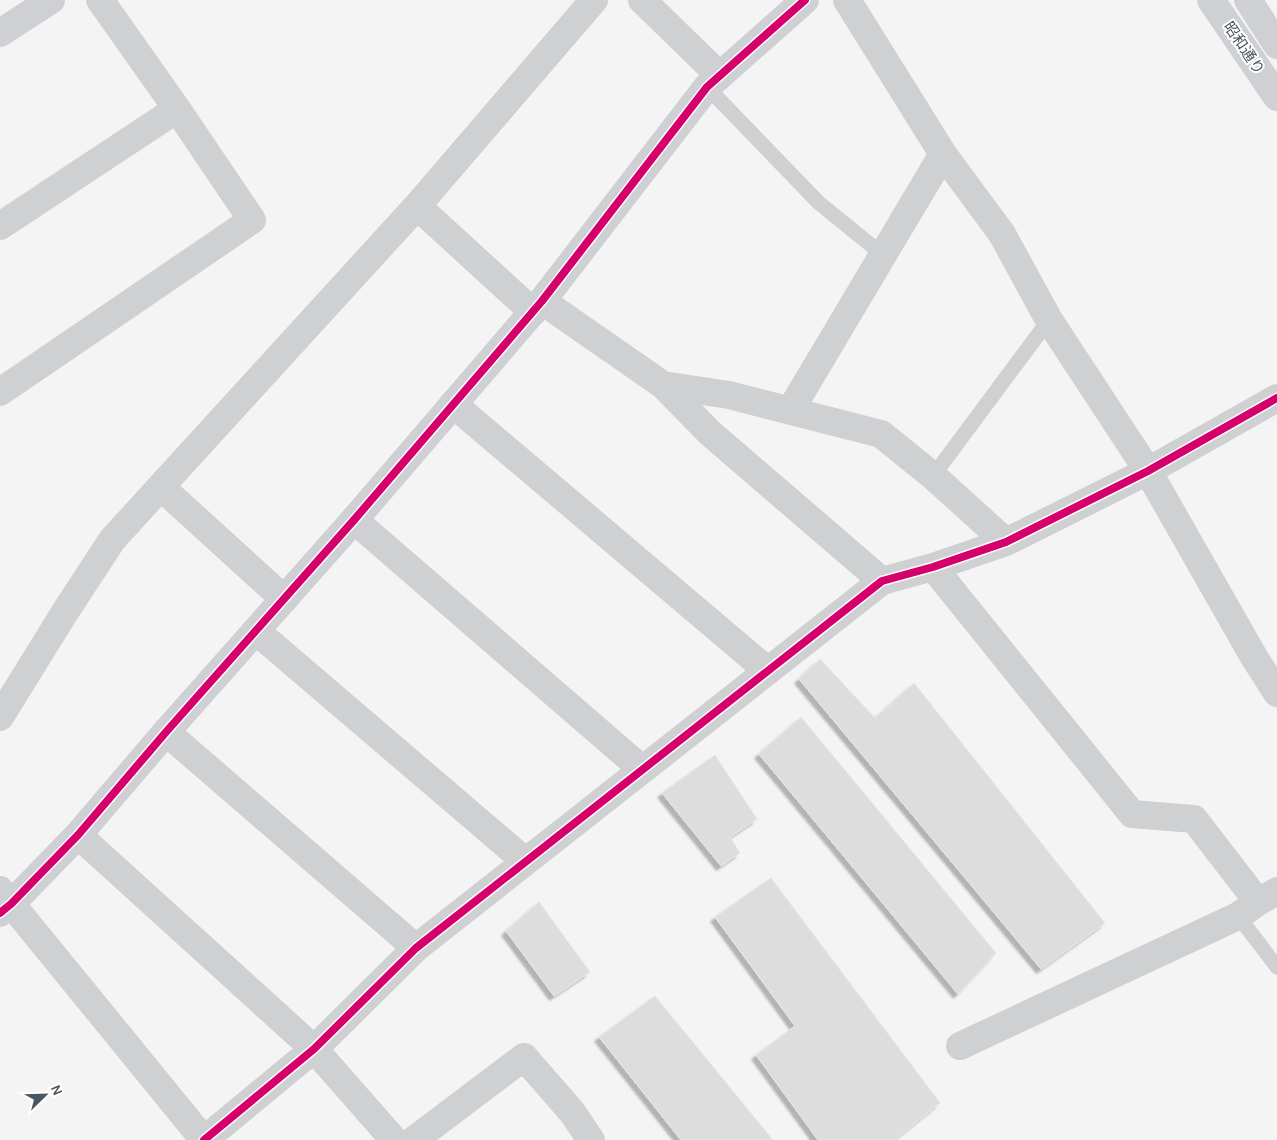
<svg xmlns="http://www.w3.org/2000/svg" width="1277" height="1140" font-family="Karla,'Noto Sans JP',sans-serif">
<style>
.building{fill:#ddddde;stroke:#e5e6e7;filter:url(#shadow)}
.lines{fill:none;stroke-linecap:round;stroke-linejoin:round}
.lane{stroke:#ced0d2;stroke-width:15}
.street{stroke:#ced0d2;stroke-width:28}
.secondary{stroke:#ced0d4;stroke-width:28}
.cycleway-casing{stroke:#fff;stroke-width:11}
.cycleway{stroke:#d6006c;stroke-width:8}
.labels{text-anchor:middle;stroke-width:4;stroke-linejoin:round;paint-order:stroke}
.street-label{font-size:15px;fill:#4a5661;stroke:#fff}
</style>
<defs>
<filter id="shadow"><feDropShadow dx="-4.5" dy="4.5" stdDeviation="1" flood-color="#0004"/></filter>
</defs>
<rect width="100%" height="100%" fill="#f4f4f4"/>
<!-- building -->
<path class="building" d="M820,659L875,718L914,683L1105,923L1041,969L799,679Z
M801,717L996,953L958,994L759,754Z
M715,755L757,819L730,837L740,853L721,866L662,793Z
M771,878L940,1103L894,1140H818L756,1055L795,1026L715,917Z
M539,902L590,972L554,996L506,931Z
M655,996L773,1140H681L599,1037Z"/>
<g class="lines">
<!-- lane -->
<path class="lane" d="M707,87L819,203L882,254
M933,476L1049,320
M1238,916L1277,967"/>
<!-- street -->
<path class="street" d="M642,0L719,75
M847,0L943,154L1002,234L1049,320L1148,471L1254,657L1277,693
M417,206L533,312
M0,226L177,109
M542,301L663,385L729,395L881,434L933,476L1006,542
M663,385L710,433L882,581
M0,392L252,220L177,109L100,0
M453,404L768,671
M790,411L943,154
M161,487L284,599
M354,520L642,769
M933,567L1132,814L1194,819L1258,902
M256,631L525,861
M0,717L65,612L112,540L417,206L594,0
M166,732L416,948
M78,835L314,1049L394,1140
M0,890L204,1140
M960,1046L1238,916L1258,902L1277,891
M204,1140L314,1049L416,948L882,581L933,567L1006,542L1148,471L1277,398
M414,1140L524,1057L572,1112L591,1140"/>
<!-- secondary -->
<path class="secondary" d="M1211,0L1277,97
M1248,0L1277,45
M0,33L51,0
M0,913L11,904L78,835L166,732L354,520L542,301L707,87L805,0"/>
<!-- cycleway casing -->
<g class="cycleway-casing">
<path id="cycleway" d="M0,913L11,904L78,835L166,732L354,520L542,301L707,87L805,0
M204,1140L314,1049L416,948L882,581L933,567L1006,542L1148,471L1277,398"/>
</g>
<!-- cycleway -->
<use href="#cycleway" class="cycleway"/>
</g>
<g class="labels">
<!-- street labels -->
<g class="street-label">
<text transform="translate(1244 48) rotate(56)" y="5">昭和通り</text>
</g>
</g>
<!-- north arrow -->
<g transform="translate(45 1095) rotate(67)" stroke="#ffffff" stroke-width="4" paint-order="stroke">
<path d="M0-4L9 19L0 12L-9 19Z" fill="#4a5661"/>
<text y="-8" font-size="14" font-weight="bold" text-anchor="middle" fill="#4a5661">N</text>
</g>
</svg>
